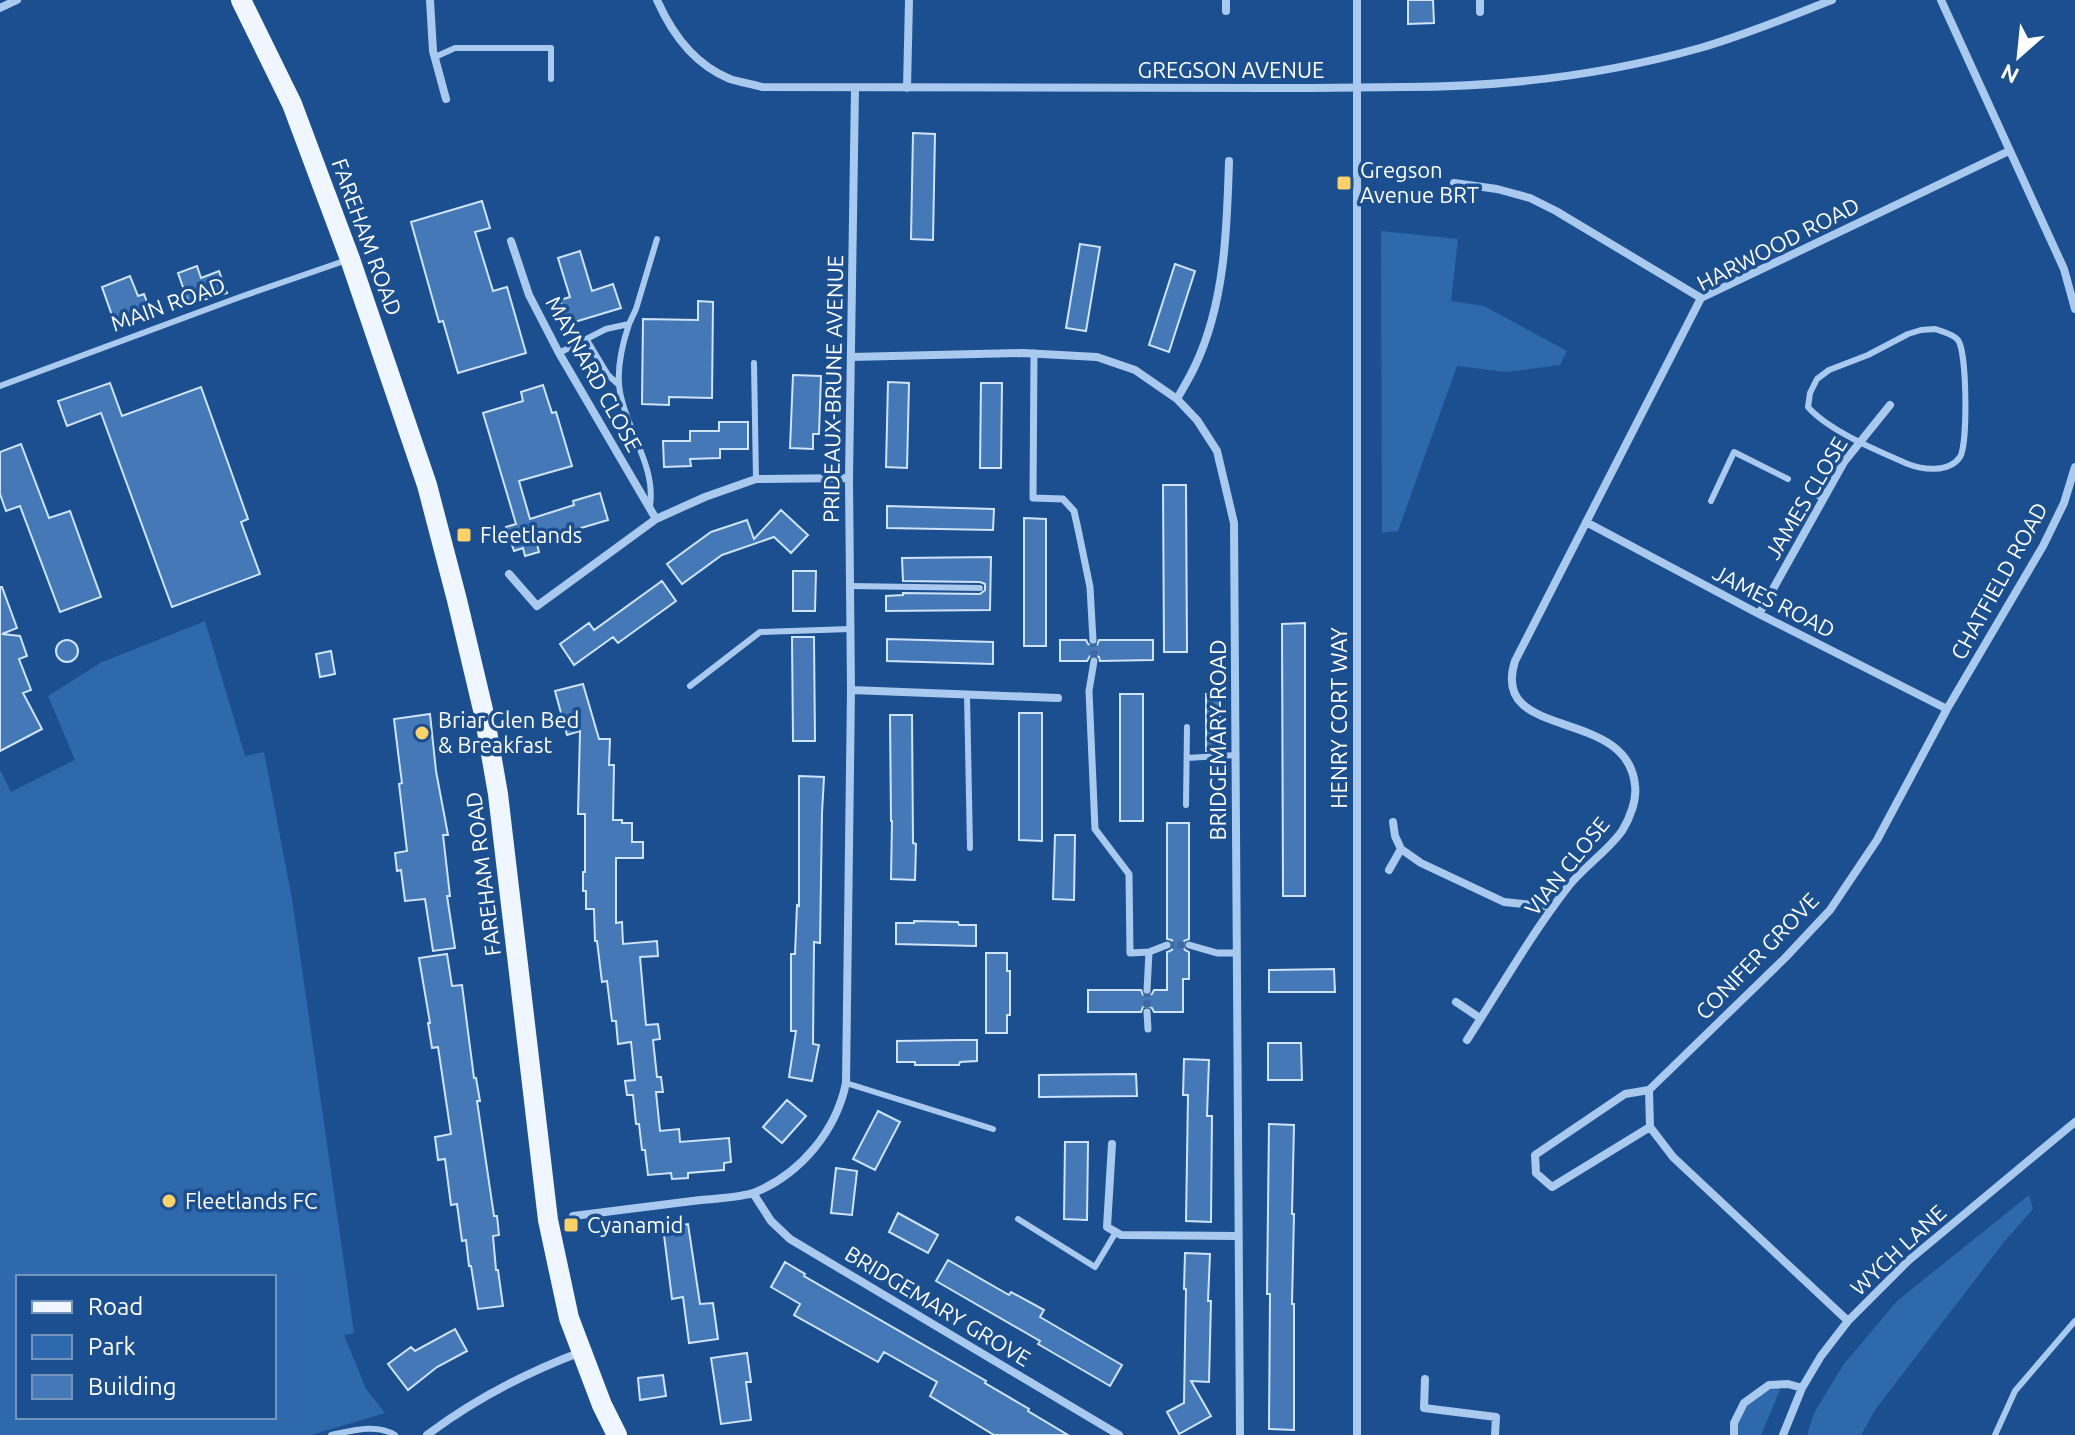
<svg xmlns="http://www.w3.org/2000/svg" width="2075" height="1435" font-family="Ubuntu,sans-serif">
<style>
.green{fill:#2e69ad;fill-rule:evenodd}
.building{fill:#4478b7;stroke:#cfe3fa;stroke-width:2}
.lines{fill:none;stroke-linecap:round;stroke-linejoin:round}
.pedestrian-tunnel{stroke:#3d69a0;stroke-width:7;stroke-dasharray:7 3.5;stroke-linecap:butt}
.service{stroke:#a9c9ee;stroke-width:6}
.pedestrian{stroke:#a9c9ee;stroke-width:7}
.minor{stroke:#a9c9ee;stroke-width:8}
.primary{stroke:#f0f6ff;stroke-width:20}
.minor-bridge{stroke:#a9c9ee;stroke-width:8}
.poi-dot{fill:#ffd166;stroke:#1b4f8f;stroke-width:3}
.labels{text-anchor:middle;stroke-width:7;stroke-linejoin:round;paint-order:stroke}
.street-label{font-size:22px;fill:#fff;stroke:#1b4f8f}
.poi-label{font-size:22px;fill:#fff;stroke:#1b4f8f;text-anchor:start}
</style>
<rect width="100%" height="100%" fill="#1b4f8f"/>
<!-- green -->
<path class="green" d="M1381,231L1458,239L1451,301L1484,306L1567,351L1560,365L1506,372L1457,366L1398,531L1382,533Z
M205,621L245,756L264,752L292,899L354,1333L344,1335L366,1389L385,1413L311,1435H0V770L11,792L75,760L48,696L102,662ZM274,1277V1417H18V1277Z
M2029,1195L2033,1209L2004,1242L1875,1410L1861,1435H1807L1814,1413L1844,1364L1897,1301Z
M1773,1389L1780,1390L1761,1435H1736C1738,1415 1752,1393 1773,1389Z"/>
<!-- building -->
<path class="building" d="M1408,0H1433L1434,23L1408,24Z
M913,133L935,134L933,240L911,239Z
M482,201L490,228L475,232L493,291L507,287L526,353L458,373L443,321L439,322L411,222Z
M1080,244L1100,247L1086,331L1066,328Z
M580,251L592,291L613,284L621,308L568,324L560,300L570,297L558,258Z
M1175,264L1195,271L1169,352L1149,345Z
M197,266L201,278L219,271L227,293L189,304L178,273Z
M130,276L138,296L144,294L149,308L114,321L102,287Z
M698,301L713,302L712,398L669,397V405L642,404L643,319L698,320Z
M793,375L821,376L819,434H813V449L790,448Z
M888,382L909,383L907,468L886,467Z
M110,383L122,416L201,387L248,519L241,522L260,574L172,607L101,413L67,426L58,401Z
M981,383H1002L1001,468H980Z
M543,385L552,413L556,412L572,466L519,481L530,519L574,505L573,501L600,493L608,520L581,528L582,531L537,544L539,552L525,556L523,548L514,551L506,527L516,524L483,413L523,401L521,392Z
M719,422H748V449H720V458L690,459L691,466L664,467L663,441H690V431H719Z
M21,444L49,518L70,511L101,597L60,612L20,506L6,511L0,494V452Z
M1163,485H1186L1187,652H1164Z
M887,506L994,509L993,530L887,528Z
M781,510L808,535L791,553L774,537L722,555L682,584L667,564L711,532L747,520L754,539Z
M1024,518L1046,519V646H1024Z
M991,557L990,610L886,611V596L903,595V593L980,594L985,590V584L980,582L903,581L902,558Z
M793,571H816L815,611H793Z
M662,581L676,601L618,643L613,637L574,665L560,644L589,623L594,630Z
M0,587H2L17,628L2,634L20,636L27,656L19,659L31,690L23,693L42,729L0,751Z
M1305,623V896H1283L1282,624Z
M792,637H814L815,741H793Z
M887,639L993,642V664L887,661Z
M1060,640H1086L1088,644L1093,646L1097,645L1099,640H1153V660L1100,661L1099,657L1094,655L1090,656L1087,661H1060Z
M56 651a11 11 0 1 1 22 0a11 11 0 1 1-22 0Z
M331,651L335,674L320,677L316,654Z
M583,684L599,739H610L609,765H614L613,820H622V823H632V842H643V858H616V923L622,922L623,944L657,941L658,956L640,957L646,1025L658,1024L660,1039L653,1040L657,1077H661L663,1092H656L660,1131L679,1129L680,1142L729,1138L731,1162L724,1163V1170L688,1173V1178L672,1179L671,1173L648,1175L645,1150H642L639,1124H636L633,1095H627L625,1081L635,1080L631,1042L618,1044L616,1021H612L607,981L602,982L597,941H595L594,909H586V891H583V872H585V814H578L580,731L567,735L555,691Z
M1120,694H1143V821H1120Z
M1206,694H1220V750L1206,751Z
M1019,713H1042V841L1019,840Z
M430,714L436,771L448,835H443L450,896H447L455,948L433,951L425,899L405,901L401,870L397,871L395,853L407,851L399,784L402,783L399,760L394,719Z
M890,715H912L913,843L916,844L915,880L891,879L892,821H891Z
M799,776L824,777L822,813L820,943L814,942L813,1044L819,1045L812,1081L789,1077L796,1031H791V954H795L797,905L799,906Z
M1167,823H1189V939L1184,941L1183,946L1185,950L1189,952V979H1183V1012H1154L1152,1008L1147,1006L1143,1007L1141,1012H1088V990H1141L1143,995L1147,996L1152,994L1154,990H1167V952L1172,950L1173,945L1172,940L1167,939Z
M1055,835H1075L1074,900L1053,899Z
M914,921L958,922L959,925H976V946L896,944V923H914Z
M986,953H1007V971H1010V1015H1007V1033H986Z
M447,954L452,986L462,985L474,1078H476L480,1101H477L494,1216H497L499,1235L493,1236L496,1270H498L503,1306L478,1309L471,1266H469L466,1240L462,1241L457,1204L451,1205L445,1159L438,1160L435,1137L451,1134L438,1047L432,1048L428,1023H430L419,958Z
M1334,969L1335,992H1269V970Z
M959,1040H977V1061L960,1062L959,1065H915V1062H897V1041Z
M1268,1043H1301L1302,1080H1268Z
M1184,1059L1209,1060L1207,1116H1212L1211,1222L1186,1221L1188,1095H1183Z
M1136,1074L1137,1096L1039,1097V1075Z
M787,1100L806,1116L782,1143L763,1127Z
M878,1111L900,1122L875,1170L853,1159Z
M1269,1124L1294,1125L1292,1214H1294L1292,1304H1294V1430L1269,1429L1270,1294H1267Z
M1065,1142H1088L1087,1220L1064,1219Z
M836,1168L857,1171L852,1215L831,1213Z
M898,1213L938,1235L928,1253L889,1232Z
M688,1224L700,1304L713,1303L718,1339L689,1343L683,1297L672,1299L663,1227Z
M1185,1253L1210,1254L1208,1301H1211L1209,1382L1191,1381L1211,1416L1179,1434L1167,1412L1184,1403L1186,1289H1184Z
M948,1260L1009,1295L1011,1292L1044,1310L1040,1317L1122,1365L1110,1386L1038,1344L1040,1341L936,1281Z
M785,1262L805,1274L804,1276L986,1381L985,1383L1029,1409L1028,1411L1068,1435H994L930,1396L937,1382L884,1352L878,1362L794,1315L800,1304L771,1287Z
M455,1329L467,1351L437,1367L408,1390L388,1364L411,1347L415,1351Z
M747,1353L751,1382H746L751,1420L721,1424L711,1358Z
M663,1375L666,1396L640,1400L638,1378Z"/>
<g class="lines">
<!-- pedestrian-tunnel -->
<path class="pedestrian-tunnel" d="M1093,640L1094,661
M1167,945H1189
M1147,990V1012"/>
<!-- service -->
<path class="service" d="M435,57L455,48H551V79
M629,324C622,345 616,370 620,392C627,431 656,466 650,506
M1935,329C1943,332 1953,334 1958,340C1967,352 1968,444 1960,457C1949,473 1923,470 1908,464C1878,451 1829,431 1808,407L1810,393L1817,379L1829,370L1868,355L1908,334L1921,330Z
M587,340L608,375L619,385
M559,353L606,329L629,324L636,309L657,239
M754,363L756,479
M0,386L240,297L347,260
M1809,491L1824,499
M1711,501L1734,452L1788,479
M850,586L980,588
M690,686L760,632L850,629
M967,694L970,848
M1187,758L1236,755
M1186,805L1187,727
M846,1083L993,1129
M1018,1219L1095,1267L1116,1232
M331,1435C351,1431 376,1423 395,1435
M1995,1435L2015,1391L2075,1321"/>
<!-- pedestrian -->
<path class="pedestrian" d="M1034,353L1033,498L1063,499L1074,511L1078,529L1090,587L1093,640
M1094,661L1089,691L1095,829L1129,874L1130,953L1149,952L1167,945
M1189,945L1217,953H1236
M1147,990L1149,952
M1147,1012L1148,1029"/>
<!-- minor -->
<path class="minor" d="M430,0L433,51L446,99
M657,0C672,34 695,65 730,79C740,82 751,84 762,87L1310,88
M1941,0L2064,269L2075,309
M0,8L17,0
M1226,11V0
M1480,12V0
M1405,87C1504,87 1604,75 1700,48C1745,35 1788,17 1832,0
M907,88L909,0
M1454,183L1497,189L1530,198L1556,211L1701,298
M511,241L529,295L559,353L656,519
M851,357L1023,353L1097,357L1135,370L1177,399L1197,420L1217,451L1234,523L1240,1435
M1177,399C1183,388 1190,377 1195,366C1225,303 1227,229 1229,161
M1586,522L1759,614L1947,709
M509,574L537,606L656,519L705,497L756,479L849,478
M1759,614L1844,462L1890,405
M851,690L1058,698
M1393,822L1395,836L1401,849L1421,863L1504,902L1553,907
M1389,870L1401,849
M1456,1002L1480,1018
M1467,1040C1500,989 1530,936 1567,888C1583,867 1606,853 1622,831C1630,818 1637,800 1635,785C1627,706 1489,742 1515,661L1701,298L2009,151
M1649,1090L1625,1094L1535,1155L1536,1173L1552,1187L1650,1127
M1112,1144L1107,1227L1121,1235L1238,1236
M753,1193L771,1221L790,1239L1119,1435
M573,1216C615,1211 658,1205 701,1200C718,1198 740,1198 756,1192C801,1173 836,1131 846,1083L851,690L849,478L855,88
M1848,1321L1673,1157L1650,1127L1649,1090L1785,958L1830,910L1877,840L1947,709L2043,546L2064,503L2075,467
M1425,1379L1424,1408L1496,1417L1495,1435
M427,1435C475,1399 525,1373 581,1352
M1357,1435V0
M1734,1435V1423L1744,1403L1769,1385L1788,1384L1802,1388
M1783,1435L1802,1388L1821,1356L1848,1321L1908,1261L2075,1122"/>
<!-- primary -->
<path class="primary" d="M241,0L292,104L350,259L427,485L457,600L484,714L498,794L548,1220L569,1318L602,1405L617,1435"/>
<!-- minor-bridge -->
<path class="minor-bridge" d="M1310,88L1405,87"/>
</g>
<!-- markers -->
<g class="poi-dot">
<rect x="1336" y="175" width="16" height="16" rx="4"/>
<rect x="456" y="527" width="16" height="16" rx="4"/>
<circle cx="422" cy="733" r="8"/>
<circle cx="169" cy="1201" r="8"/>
<rect x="563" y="1217" width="16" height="16" rx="4"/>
</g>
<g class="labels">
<!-- street labels -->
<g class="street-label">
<text x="1231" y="78">GREGSON AVENUE</text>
<text transform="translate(367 237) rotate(70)" y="8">FAREHAM ROAD</text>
<text transform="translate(1778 244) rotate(-27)" y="8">HARWOOD ROAD</text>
<text transform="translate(168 304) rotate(-20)" y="8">MAIN ROAD</text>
<text transform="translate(594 374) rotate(61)" y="8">MAYNARD CLOSE</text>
<text transform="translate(833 389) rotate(-89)" y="8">PRIDEAUX-BRUNE AVENUE</text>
<text transform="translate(1806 498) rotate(-59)" y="8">JAMES CLOSE</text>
<text transform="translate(1999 581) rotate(-61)" y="8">CHATFIELD ROAD</text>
<text transform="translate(1774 601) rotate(27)" y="8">JAMES ROAD</text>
<text transform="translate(1339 718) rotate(-90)" y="8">HENRY CORT WAY</text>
<text transform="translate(1218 740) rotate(-90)" y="8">BRIDGEMARY ROAD</text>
<text transform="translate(1567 866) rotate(-51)" y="8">VIAN CLOSE</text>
<text transform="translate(483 874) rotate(-97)" y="8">FAREHAM ROAD</text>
<text transform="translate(1757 956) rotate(-46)" y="8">CONIFER GROVE</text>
<text transform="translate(1898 1250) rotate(-43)" y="8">WYCH LANE</text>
<text transform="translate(938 1306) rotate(31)" y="8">BRIDGEMARY GROVE</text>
</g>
<!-- poi labels -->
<g class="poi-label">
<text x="1360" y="178">Gregson<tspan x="1360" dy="25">Avenue BRT</tspan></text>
<text x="480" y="543">Fleetlands</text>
<text x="438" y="728">Briar Glen Bed<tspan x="438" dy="25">&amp; Breakfast</tspan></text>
<text x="185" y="1209">Fleetlands FC</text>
<text x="587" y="1233">Cyanamid</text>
</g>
</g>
<!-- legend -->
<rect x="16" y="1275" width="260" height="144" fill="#1b4f8f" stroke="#7695bc" stroke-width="2"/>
<rect x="32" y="1301" width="40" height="12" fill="#f0f6ff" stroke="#7695bc" stroke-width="2"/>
<text x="88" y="1315" font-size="24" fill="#ffffff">Road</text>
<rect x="32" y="1335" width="40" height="24" fill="#2e69ad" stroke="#7695bc" stroke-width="2"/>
<text x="88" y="1355" font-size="24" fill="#ffffff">Park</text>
<rect x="32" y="1375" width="40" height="24" fill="#4478b7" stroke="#7695bc" stroke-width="2"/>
<text x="88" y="1395" font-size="24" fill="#ffffff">Building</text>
<!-- north arrow -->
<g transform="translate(2019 56) rotate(207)" stroke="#1b4f8f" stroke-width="6" paint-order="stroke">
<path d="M0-6L14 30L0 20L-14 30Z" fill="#ffffff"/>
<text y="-12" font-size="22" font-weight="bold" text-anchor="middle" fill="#ffffff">N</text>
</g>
</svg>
